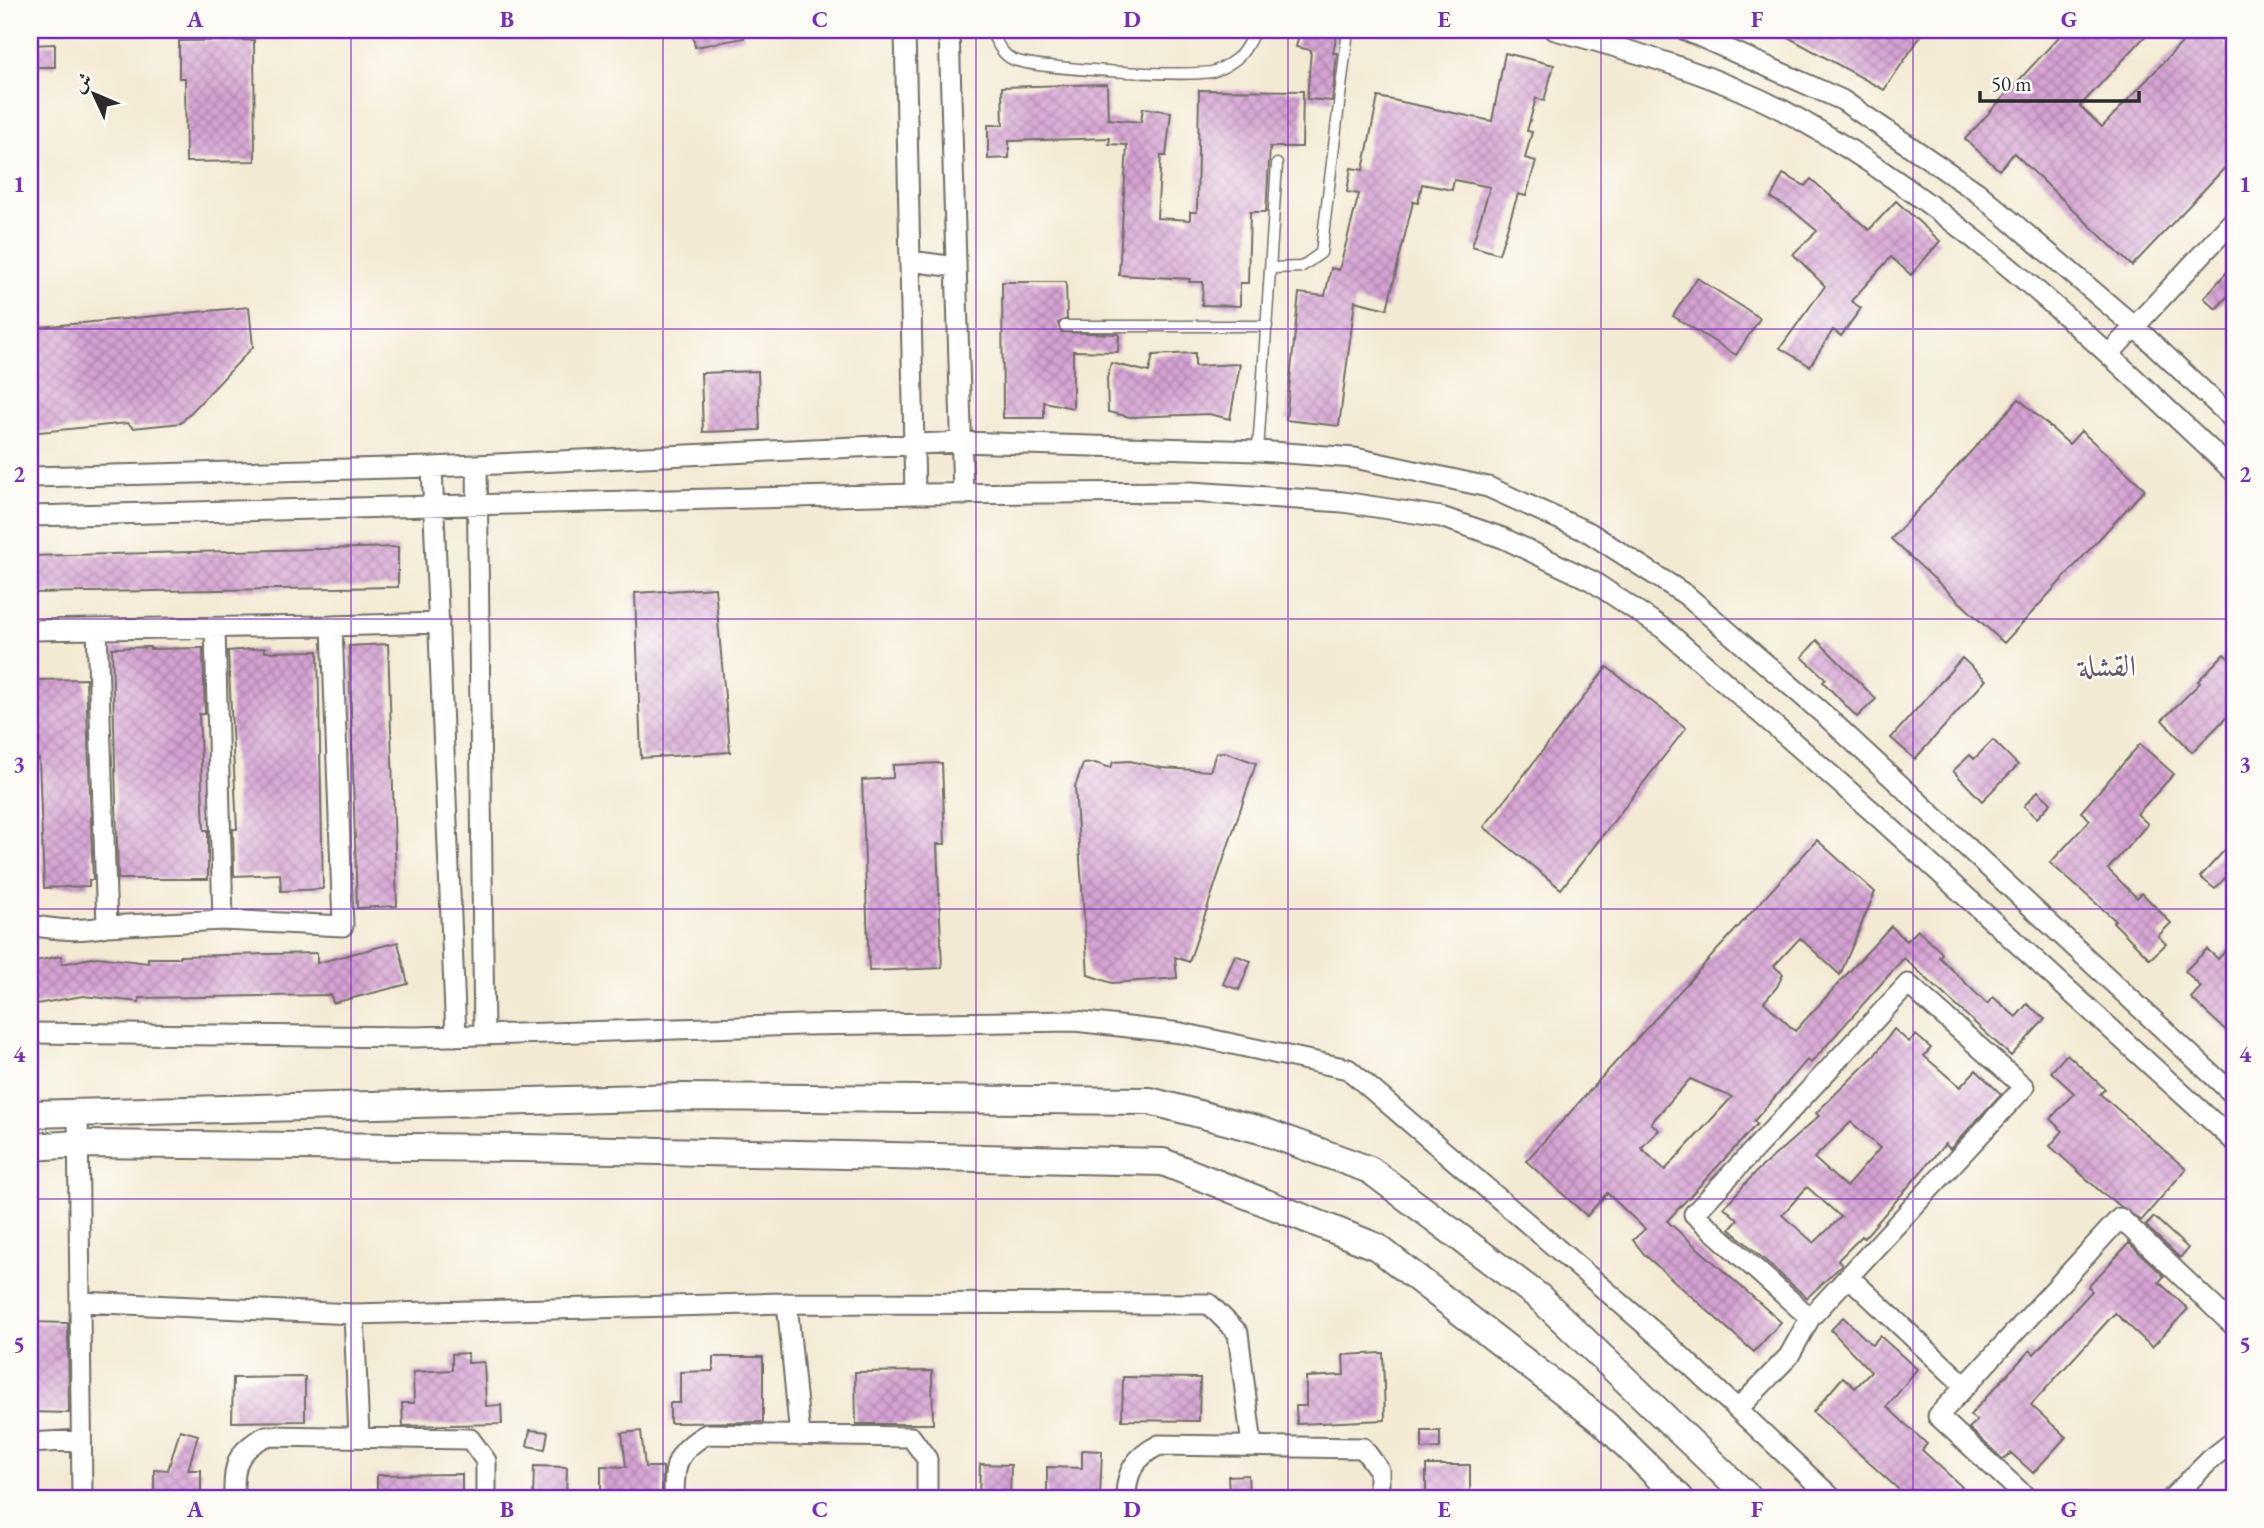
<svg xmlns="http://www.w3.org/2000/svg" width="2264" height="1528" font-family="'EB Garamond',Amiri,serif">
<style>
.building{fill:url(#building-cross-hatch);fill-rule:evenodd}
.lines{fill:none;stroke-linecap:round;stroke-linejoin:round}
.lane-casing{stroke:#716e66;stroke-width:13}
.street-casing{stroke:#716e66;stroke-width:23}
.secondary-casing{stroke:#716e66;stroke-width:30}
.lane{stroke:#fff;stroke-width:10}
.street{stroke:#fff;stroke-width:19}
.secondary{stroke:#fff;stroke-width:26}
.grid{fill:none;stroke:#7b2cbf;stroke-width:2;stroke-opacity:0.55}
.labels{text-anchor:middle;stroke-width:5;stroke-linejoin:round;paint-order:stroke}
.neighbourhood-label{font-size:30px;fill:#656;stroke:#fdfcf7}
.neatline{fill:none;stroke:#7b2cbf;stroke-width:2.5}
.grid-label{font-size:23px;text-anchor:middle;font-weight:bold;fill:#7b2cbf}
</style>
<defs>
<pattern id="building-cross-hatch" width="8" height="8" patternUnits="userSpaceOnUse" patternTransform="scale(1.75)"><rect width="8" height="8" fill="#d5a2d3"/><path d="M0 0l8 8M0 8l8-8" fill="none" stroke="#ad84ab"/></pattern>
</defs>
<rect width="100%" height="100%" fill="#fdfcf7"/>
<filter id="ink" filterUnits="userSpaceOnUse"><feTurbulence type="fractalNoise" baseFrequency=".0143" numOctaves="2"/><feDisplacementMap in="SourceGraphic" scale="14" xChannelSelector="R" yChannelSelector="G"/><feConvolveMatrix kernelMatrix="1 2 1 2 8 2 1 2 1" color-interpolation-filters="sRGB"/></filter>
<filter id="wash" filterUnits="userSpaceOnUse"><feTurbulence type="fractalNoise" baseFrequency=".00686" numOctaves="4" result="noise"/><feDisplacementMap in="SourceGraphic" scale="28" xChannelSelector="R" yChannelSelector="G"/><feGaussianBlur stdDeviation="1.57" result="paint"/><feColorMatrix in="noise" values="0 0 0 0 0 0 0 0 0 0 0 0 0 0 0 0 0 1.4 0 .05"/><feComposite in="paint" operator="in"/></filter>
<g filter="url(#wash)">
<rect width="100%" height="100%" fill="#f3ead3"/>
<g id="blocks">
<!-- building -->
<path class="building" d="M692,30H743L744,38L695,47Z
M1300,30H1338L1333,53H1337L1332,101L1307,99L1311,50L1296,47Z
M1775,30H1925L1884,90Z
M2065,30H2151L2080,106L2102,127L2194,30H2228L2220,38L2234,52V158L2132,266L2014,153L1999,170L1965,139Z
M254,40L255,161L186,162L185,78H179V41Z
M55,44V67H30V45Z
M1505,53L1554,65L1544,101L1536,98L1527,131L1532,132L1525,158L1536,161L1526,196L1518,194L1499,254L1472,246L1490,187L1454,180L1452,190L1422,184L1418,203L1413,202L1387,309L1355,301L1339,426L1286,420L1299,293L1325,296L1331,268L1339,270L1359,194L1347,192L1351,168L1363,170L1378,97L1492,121Z
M1107,84L1108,119L1141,122L1143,108L1171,112L1166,156H1161L1157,218L1190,220V212H1197L1199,90L1303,91L1302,147H1270L1266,212H1250L1248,283H1240V306L1202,305L1203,282H1189L1190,279L1119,275L1127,145L1109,144L1110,138L1009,141V158L988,159V125H1003L1002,87Z
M1783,174L1805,186L1811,179L1869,230L1896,201L1940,241L1911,275L1891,257L1851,301L1861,308L1841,336L1833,330L1810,366L1780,348L1825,286L1793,254L1817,231L1791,209L1771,198Z
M2234,264V289L2216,309L2204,298Z
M1697,278L1760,318L1736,355L1673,316Z
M1002,282H1066L1067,319L1058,323L1061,332L1119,334L1118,352L1073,351V408L1044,402V418H1003Z
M249,307L253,347L181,423L133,428L128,423L30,433V328Z
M1195,353V366L1240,364L1230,419L1209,414L1130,417L1108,412L1107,378L1111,363L1149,372L1153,355Z
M758,371L760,430L703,432L701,373Z
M2019,399L2069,444L2081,431L2145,489L2004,643L1891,539Z
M398,547V587L30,593V556Z
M715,588L730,752L641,758L635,593Z
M1817,640L1876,699L1857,717L1823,682L1826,679L1802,657Z
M388,644L397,906L357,908L349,646Z
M150,647V649L203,648L205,714H199L204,830H208V879H118L112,648Z
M265,648V652L318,651L323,889L281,891L280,874L234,876L233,829H237L228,651Z
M2224,654L2234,664V710L2192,752L2162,720L2200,683L2198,681Z
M1962,658L1986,680L1915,759L1891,738Z
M1607,667L1686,728L1561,889L1484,827Z
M86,679L93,880H89V886L44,888L39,759H35L34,680Z
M1993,740L2018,765L1982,801L1953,771L1970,755L1974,759Z
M2140,744L2174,774L2137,814L2148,824L2108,869L2137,898L2142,893L2171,923L2158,936L2166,944L2150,959L2113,922L2115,920L2050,863L2090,820L2081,812Z
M1225,752L1256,763L1189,962L1175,957L1177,978L1112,983L1088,975L1075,787L1083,764L1095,763L1111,768L1113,762L1130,761L1162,768L1210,771L1216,753Z
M942,763L945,844H937L942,968L869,971L862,780L893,778V765Z
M2038,791L2051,803L2037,818L2024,806Z
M1817,840L1875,892L1840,975L1800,938L1774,966L1783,974L1777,987L1764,1002L1795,1031L1891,926L1907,941L1918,930L1942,953L1939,957L1987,1004L1993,997L2016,1017L2027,1004L2045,1019L2011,1056L1904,958L1811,1063L1807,1060L1754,1121L1757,1124L1667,1221L1781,1322L1754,1352L1645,1255L1633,1240L1645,1229L1607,1193L1587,1216L1526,1161ZM1690,1079L1732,1097L1665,1170L1641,1148L1659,1130L1651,1123Z
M2234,840V868L2215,889L2200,877Z
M398,942L408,984L333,1003L331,995L139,998V1002L83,996L30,1005V962L61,956L62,964L97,957L148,963V958H180V956L317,953V963Z
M2234,942V1038L2191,998L2201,987L2185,971L2207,949L2218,959Z
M1235,955L1251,961L1239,990L1223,984Z
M1894,1029L1909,1042L1916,1035L1931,1048L1924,1056L1960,1087L1976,1070L2001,1094L1950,1149L1945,1144L1864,1238L1862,1236L1838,1260L1842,1265L1807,1298L1730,1229L1738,1220L1724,1207L1756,1172L1819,1116L1816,1113L1874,1056ZM1851,1122L1880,1148L1846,1187L1814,1158ZM1807,1187L1841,1217L1814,1243L1782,1215Z
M2067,1054L2105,1089L2100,1094L2186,1169L2141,1221L2101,1192L2050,1146L2063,1131L2050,1119L2074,1093L2051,1072Z
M2154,1217L2188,1248L2180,1258L2146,1226Z
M2129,1243L2164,1276L2159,1282L2188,1309L2152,1347L2115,1313L2031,1405L2066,1437L2033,1473L2011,1453L2003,1460L1969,1428L1977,1421L1970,1415L2030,1350L2034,1354L2092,1291L2088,1287Z
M1843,1317L1872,1345L1880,1336L1917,1369L1887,1407L1927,1444L1922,1450L1974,1498H1908L1813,1412L1843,1377L1855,1388L1871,1372L1831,1330Z
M30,1322L68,1323L69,1413L30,1412Z
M468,1353V1363L484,1362L486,1406L501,1405L502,1424L403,1426L402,1403H414L413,1372L452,1370V1354Z
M1383,1353L1385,1420L1297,1424L1296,1406H1306V1377L1344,1375L1343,1355Z
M713,1357H763V1422L670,1423V1403H680V1372L713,1371Z
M932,1371L933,1424H856L855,1372Z
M305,1377V1421L232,1422L233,1378Z
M1123,1377L1200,1378L1199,1421L1122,1420Z
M180,1430L198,1435L188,1470H201V1498H154V1469L168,1470Z
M530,1430L548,1432L545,1449L527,1446Z
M641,1431L645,1467H663L662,1498H601V1466L626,1467L622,1433Z
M1422,1431H1440V1448L1422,1449Z
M1082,1450L1102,1451L1100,1498H1047V1467L1082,1468Z
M980,1464L1011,1465L1010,1498H979Z
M1426,1465H1470V1498H1426Z
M534,1466L567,1467L566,1498H533Z
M462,1474V1498H377V1475Z
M1248,1475L1249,1492L1229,1493L1228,1476Z"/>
</g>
</g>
<g filter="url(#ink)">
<use href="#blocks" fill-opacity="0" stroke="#716e66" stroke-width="2"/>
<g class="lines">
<!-- lane casing -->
<g class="lane-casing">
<path id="lane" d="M990,30C996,40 1001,54 1012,59C1030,69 1197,78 1215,71C1239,61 1245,52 1255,30
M1272,268L1301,267L1321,253L1348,30
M1065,326H1267
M1258,451L1277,164"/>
</g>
<!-- street casing -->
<g class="street-casing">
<path id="street" d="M905,30L915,494
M949,30L963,495
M1555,30C1637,52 1724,77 1799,119C1963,212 2097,343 2234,472
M1685,30L1842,100L1977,192L2135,327L2234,420
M910,261L956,267
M2109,354L2234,220
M477,465L484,1035
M432,467L456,1036
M30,477L432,467L961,442L1258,451L1355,458L1488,487L1590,533L1686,595L1828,718L2234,1095
M30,516L915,494L1191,492L1343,502L1441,517L1503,538L1592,581L1664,629L1873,812L2234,1141
M332,626L439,623
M97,629L332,626L343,926L223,920L107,926
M30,630L97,629L107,926C80,932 57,930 30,925
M215,630L223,920
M1908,984L2024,1087L1810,1318L1694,1214Z
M30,1033L416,1037L801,1025L1075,1021L1181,1033L1348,1069L1668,1344L1832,1498
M78,1113L82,1498
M1850,1278L1965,1386
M80,1302L354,1314L787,1303L1209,1304L1238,1333L1252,1446
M787,1303L800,1436
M354,1314L359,1437
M1738,1409L1789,1356L1810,1318
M30,1443L81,1440
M234,1498C233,1466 236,1451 266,1436L470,1439L486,1461V1498
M674,1498C674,1465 676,1451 707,1434L911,1437L927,1459V1498
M1126,1498C1126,1472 1135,1457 1159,1445L1363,1448L1379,1470V1498
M2027,1498L1938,1416L2120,1218L2234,1326
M2172,1498L2212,1458L2234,1441"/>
</g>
<!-- secondary casing -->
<g class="secondary-casing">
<path id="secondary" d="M30,1114L683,1097L1150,1101L1260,1130L1370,1170L1539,1297L1749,1498
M30,1147L79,1144L525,1148L1163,1162L1377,1247L1604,1423L1680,1498"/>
</g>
<!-- lane -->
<use href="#lane" class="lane"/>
<!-- street -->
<use href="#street" class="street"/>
<!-- secondary -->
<use href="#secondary" class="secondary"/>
</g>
</g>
<!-- grid -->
<path class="grid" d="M351,30V1498M663,30V1498M976,30V1498M1288,30V1498M1601,30V1498M1913,30V1498M30,329H2234M30,619H2234M30,909H2234M30,1199H2234"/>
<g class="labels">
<!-- neighbourhood labels -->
<g class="neighbourhood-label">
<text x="2107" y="676">القشلة</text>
</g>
</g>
<!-- margin -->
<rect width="2264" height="1528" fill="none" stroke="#fdfcf7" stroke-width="77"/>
<!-- north arrow -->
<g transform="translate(94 94) rotate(314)" stroke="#fdfcf7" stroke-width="5" paint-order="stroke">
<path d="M0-5L12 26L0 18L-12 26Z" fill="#2b2b2b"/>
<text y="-10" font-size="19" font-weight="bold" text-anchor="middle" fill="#2b2b2b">ش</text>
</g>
<!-- scale -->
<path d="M1980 91v10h159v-10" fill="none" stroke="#2b2b2b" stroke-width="3.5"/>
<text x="1991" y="91" font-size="21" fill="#2b2b2b" stroke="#fdfcf7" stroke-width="5" paint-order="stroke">50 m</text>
<rect x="38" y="38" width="2188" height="1452" class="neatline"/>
<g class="grid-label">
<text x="195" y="27">A</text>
<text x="507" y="27">B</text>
<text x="820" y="27">C</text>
<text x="1132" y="27">D</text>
<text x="1444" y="27">E</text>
<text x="1757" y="27">F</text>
<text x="2069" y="27">G</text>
<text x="19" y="192">1</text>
<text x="2245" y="192">1</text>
<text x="19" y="482">2</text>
<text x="2245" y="482">2</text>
<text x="19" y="772">3</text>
<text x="2245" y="772">3</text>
<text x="19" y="1062">4</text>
<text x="2245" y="1062">4</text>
<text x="19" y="1352">5</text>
<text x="2245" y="1352">5</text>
<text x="195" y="1517">A</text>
<text x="507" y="1517">B</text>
<text x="820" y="1517">C</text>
<text x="1132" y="1517">D</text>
<text x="1444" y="1517">E</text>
<text x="1757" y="1517">F</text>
<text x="2069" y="1517">G</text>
</g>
</svg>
